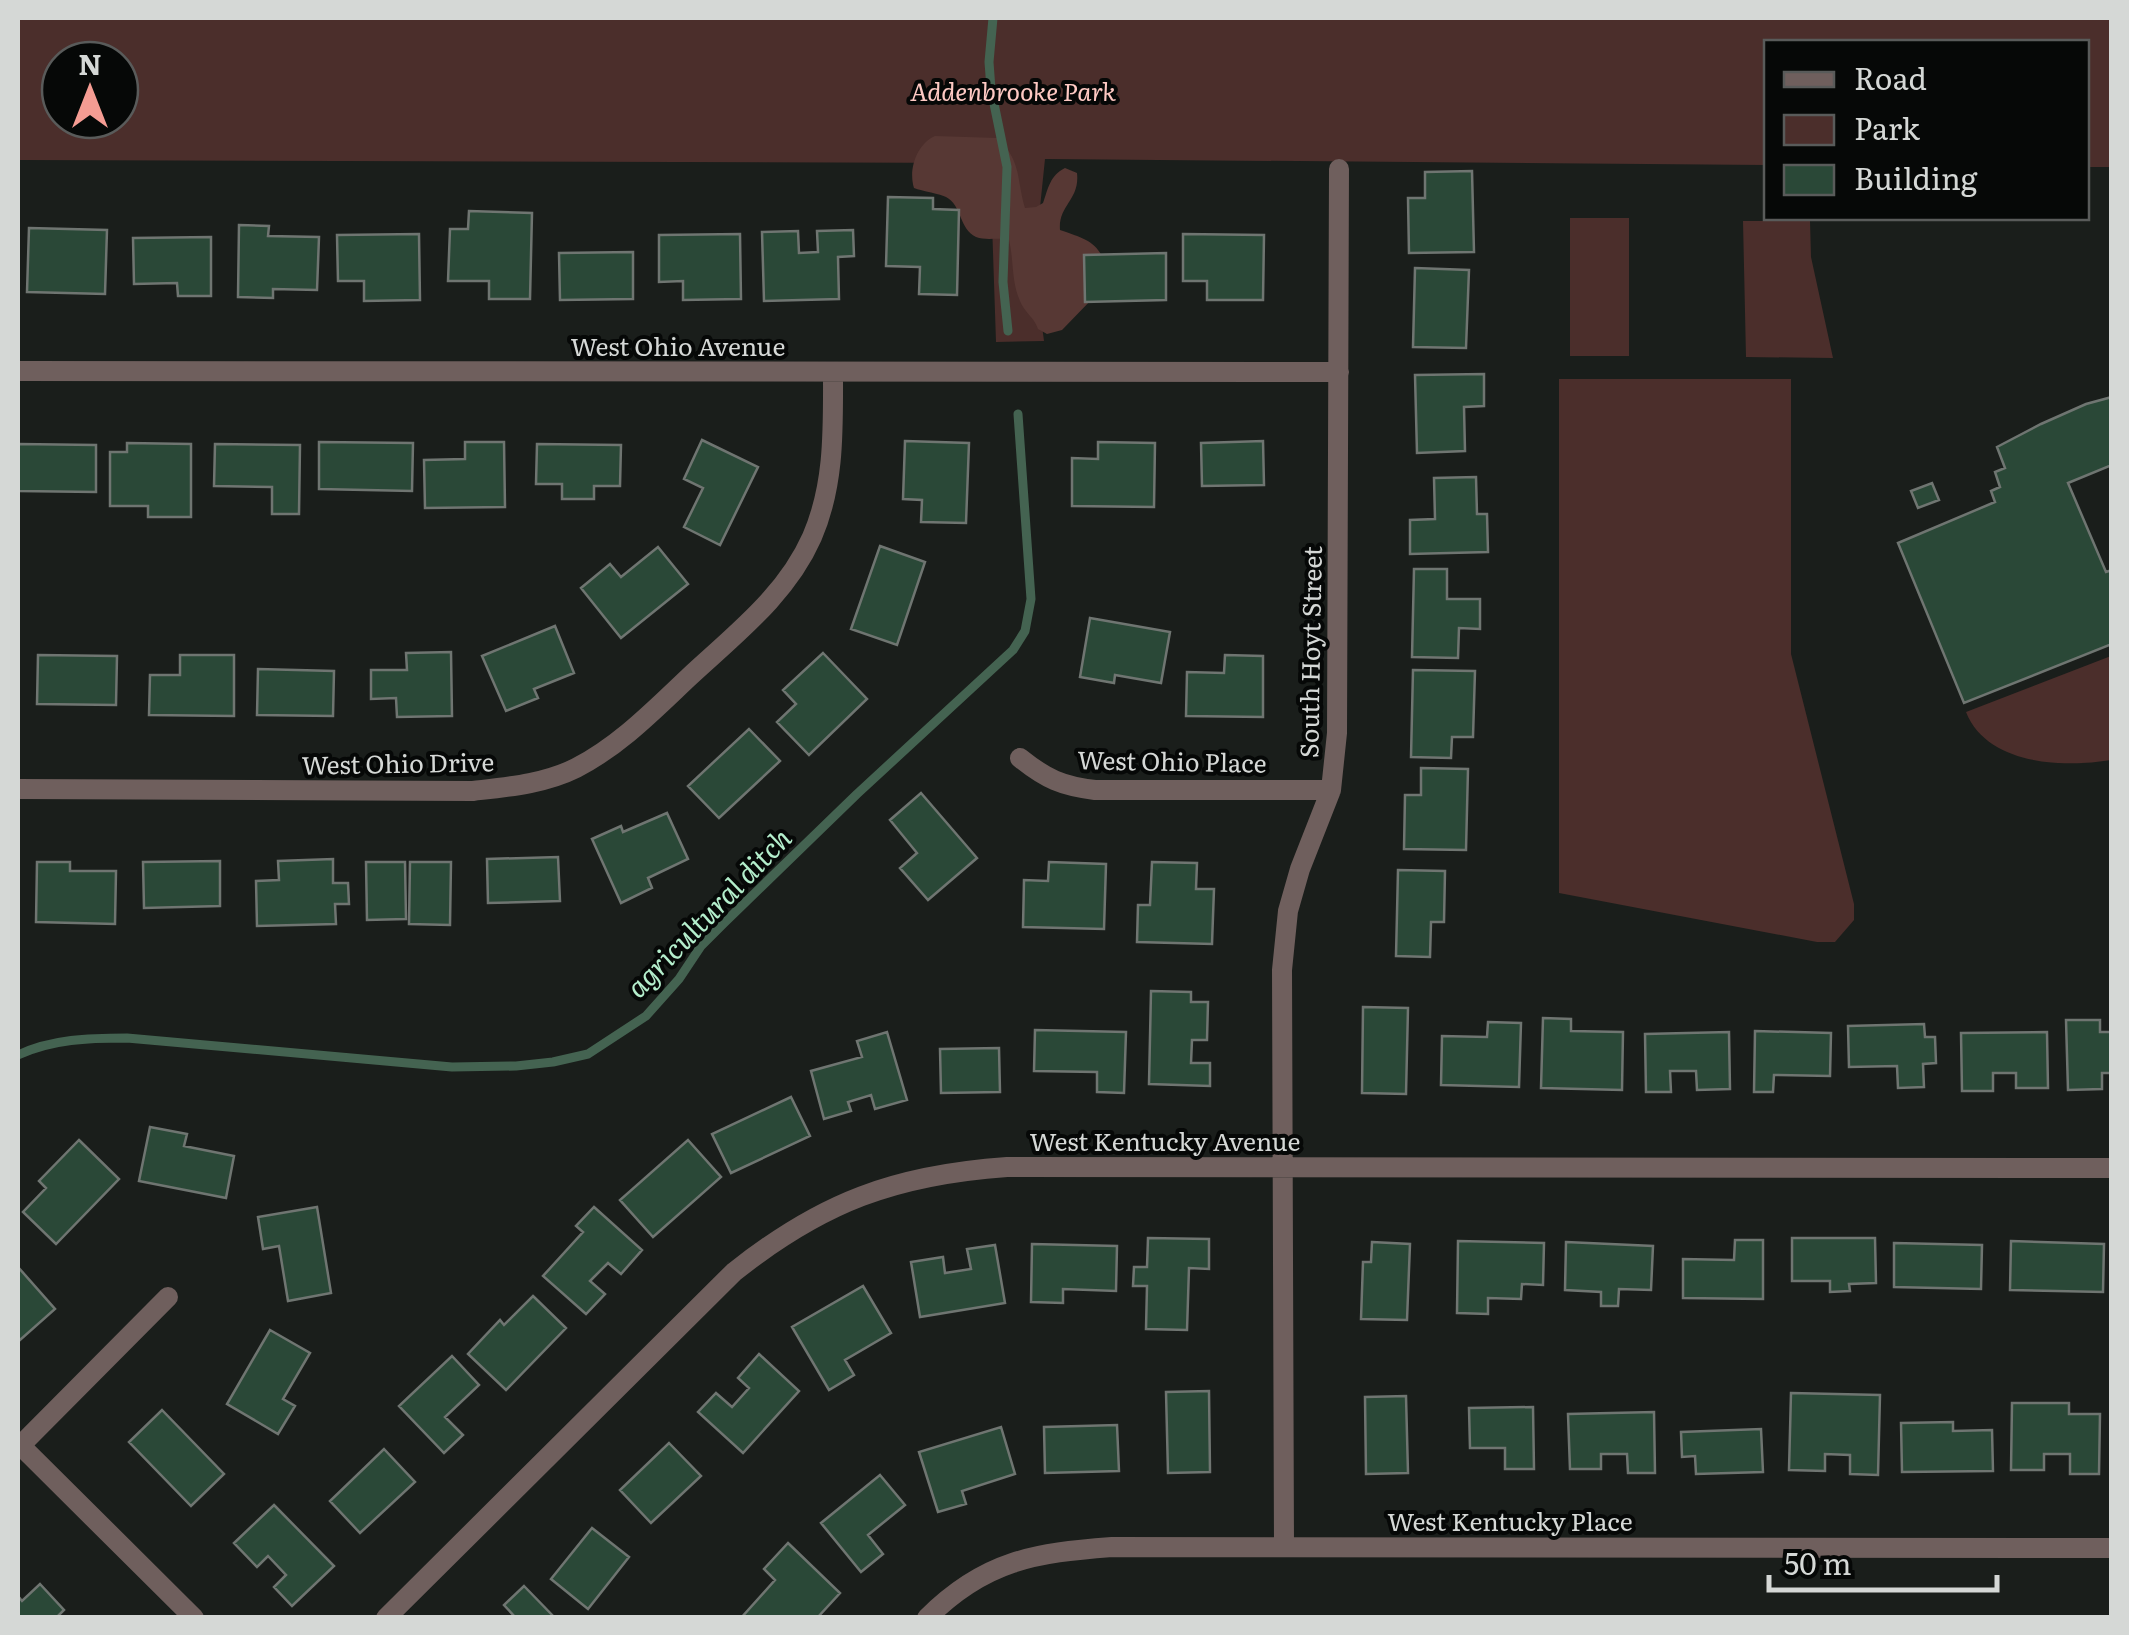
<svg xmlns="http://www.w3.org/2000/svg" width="2129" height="1635" font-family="Literata,serif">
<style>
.green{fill:#4b2e2b;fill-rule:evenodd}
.forest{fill:#573834}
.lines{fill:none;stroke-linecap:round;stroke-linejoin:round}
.stream{stroke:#446351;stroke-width:9}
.building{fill:#2a4837;stroke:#6f7571;stroke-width:2.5}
.minor{stroke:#6f5f5d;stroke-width:20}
.tertiary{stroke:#6f5f5d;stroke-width:20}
.labels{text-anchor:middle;stroke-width:8;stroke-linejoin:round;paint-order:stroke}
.park-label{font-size:25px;font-style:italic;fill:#fec9c3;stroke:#060807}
.street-label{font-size:25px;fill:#d5d8d6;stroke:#060807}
.water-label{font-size:28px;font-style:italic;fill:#b4eecc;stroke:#060807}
</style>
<rect width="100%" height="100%" fill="#1a1e1b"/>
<!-- green -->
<path class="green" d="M18,18H2111V167H2087L2086,42H1766V165L1045,159L1034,266L1044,341L996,342L990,163L18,160ZM60,60H120V120H60Z
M1629,218V356H1570V218Z
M1743,221H1810L1811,257L1833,358L1746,357Z
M1559,379H1791V654L1854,904V920L1835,942H1817L1559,893Z
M2111,656V760C2063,768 1987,765 1966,712Z"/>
<!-- forest -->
<path class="forest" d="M935,136L997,138C1022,161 1016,178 1025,208L1036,207L1043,203C1048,189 1050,175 1065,168L1077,173C1080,200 1058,205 1060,230C1085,239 1097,240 1107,267L1094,297L1062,330L1047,334L1038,329C1034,317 1024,312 1020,301C1011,281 1014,260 1009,240C999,237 986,241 976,237C959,229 962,205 946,197C941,194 922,191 914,188C908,169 917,144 935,136Z"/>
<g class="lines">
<!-- stream -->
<path class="stream" d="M993,18L989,62L991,89L1007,167L1003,282L1008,331
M18,1055C52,1039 89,1038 127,1038L452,1067L516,1066L553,1062L588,1054L646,1016L679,979L701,946L724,923L857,794L1013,650L1025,631L1031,599L1018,414"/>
</g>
<!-- building -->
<path class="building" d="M1472,171L1474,252L1409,253L1408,198H1425V172Z
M888,197L933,198V209L959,210L957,295L919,294L920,267L886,266Z
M469,211L532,213L530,299H489V281H448L450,229H468Z
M239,225L269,226L268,236L319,237L317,290L273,289V298L238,297Z
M29,228L107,230L105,294L27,292Z
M853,230L854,256L838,257L839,299L764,301L762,232L798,231L799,253L818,252L817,231Z
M419,234L420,300L364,301V281H338L337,235Z
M740,234L741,299L683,300V281L659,282V235Z
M1183,234L1264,235L1263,300H1207V281H1183Z
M211,237V296H178L177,283L134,284L133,238Z
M633,252V299L560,300L559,253Z
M1166,253V300L1085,302L1084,255Z
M1415,268L1469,270L1466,348L1413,347Z
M1484,374V406L1464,407L1465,451L1417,453L1415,375Z
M2112,397V465L2068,483L2106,572L2112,570V644L1964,703L1898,543L1995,502L1991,491L2000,487L1995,472L2005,468L1997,447L2041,424L2086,404Z
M702,440L758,467L720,545L684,527L703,488L684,479Z
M905,441L969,443L966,523L921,522L922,500L903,499Z
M1263,441L1264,485L1202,486L1201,443Z
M319,442L413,443L412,491L319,489Z
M465,442H504L505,507L425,508L424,460L465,459Z
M1098,442L1155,443L1154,507L1072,506V458L1098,459Z
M127,443L191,444V517H148V506H110V452H127Z
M18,444L96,445V492L18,491Z
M215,444L300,445L299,514H272V487L214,486Z
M537,444L621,445L620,486H594V499H562V484H536Z
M1476,477L1477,514H1487L1488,552L1410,554V520L1435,519L1434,478Z
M1932,483L1939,500L1918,508L1911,491Z
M880,546L925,562L897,645L851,629Z
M658,547L688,584L621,638L581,588L610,564L621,577Z
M1414,569H1447V599H1480V629L1459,628L1458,658L1412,657Z
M1090,618L1170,632L1161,683L1115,675L1114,683L1080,677Z
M555,626L574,673L534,689L538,698L506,711L482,656Z
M451,652L452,716L397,717L396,698L371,699V670H407L406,653Z
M823,653L867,699L809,755L777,722L796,704L783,690Z
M38,655L117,656L116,705L37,704Z
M180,655H234V716L149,715L150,675H180Z
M1225,655L1263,656V717L1186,716L1187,672L1224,673Z
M258,669L334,671L333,716L257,715Z
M1413,670L1475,671L1473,737H1452L1451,758L1411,757Z
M749,729L780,761L719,818L688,786Z
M1421,768L1468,769L1466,850L1404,849L1405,795H1421Z
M921,793L977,858L928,900L900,868L917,853L890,820Z
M667,813L688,859L648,878L652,888L621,903L592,839L621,826L623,832Z
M558,857L560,901L488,903L487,859Z
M333,859V883H348L349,904H335L336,924L257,926L256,881L279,880L278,861Z
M220,861V906L144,908L143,862Z
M37,862H70V871H116L115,924L36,922Z
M366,862H405L406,919L367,920Z
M410,862H451L450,925L409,924Z
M1049,862L1106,864L1104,929L1023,927L1024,880L1048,881Z
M1152,862L1197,863L1196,889H1214L1212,944L1137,942L1138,905H1150Z
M1398,870L1445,871L1444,922H1431L1430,957L1396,956Z
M1151,991L1191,992V1002H1208L1207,1040H1192L1191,1063H1210V1086L1149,1084Z
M1363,1007L1408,1008L1406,1094L1362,1093Z
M1543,1018L1571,1019V1031L1623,1032L1622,1090L1541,1088Z
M2066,1020H2100V1032H2112V1073H2102V1089L2068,1090Z
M1488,1022L1521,1023L1519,1087L1441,1085L1442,1036L1487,1037Z
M1924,1024L1925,1037H1935L1936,1063L1923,1064L1924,1087L1898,1088L1897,1066L1849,1067L1848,1026Z
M1035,1030L1126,1032L1124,1093L1097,1092V1072L1034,1071Z
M1755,1031L1831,1033L1830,1076L1774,1075L1773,1092H1754Z
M887,1032L907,1100L875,1109L871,1095L848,1102L851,1111L824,1119L811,1071L862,1057L857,1041Z
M1729,1032L1730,1089L1697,1090L1696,1071H1670L1671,1092H1646L1645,1034Z
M2047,1032L2048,1088H2016V1073H1993V1091H1962L1961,1033Z
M999,1048L1000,1092L941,1093L940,1049Z
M791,1097L810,1136L731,1173L712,1134Z
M150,1127L187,1134L184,1146L234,1156L226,1198L139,1181Z
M79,1140L119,1179L56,1244L23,1212L46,1188L39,1181Z
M688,1140L721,1177L653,1237L620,1200Z
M317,1207L331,1293L288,1301L279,1246L263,1249L258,1217Z
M594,1207L642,1250L621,1274L608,1263L590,1281L605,1294L586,1314L543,1276L583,1232L576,1226Z
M1148,1238L1209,1239V1269L1189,1268L1187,1330L1146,1329L1147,1286H1133L1134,1267H1147Z
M1792,1238H1875L1876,1283L1849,1284L1850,1291L1830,1292V1281H1792Z
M1735,1240H1763V1299L1683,1298V1259L1734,1260Z
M1458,1241L1544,1243L1543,1285L1522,1284L1521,1299L1488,1298V1314L1457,1313Z
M2011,1241L2104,1244L2103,1292L2010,1290Z
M1372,1242L1410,1244L1407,1320L1361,1319L1363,1262H1371Z
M1566,1242L1653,1246L1651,1290L1619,1289L1618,1306H1601V1292L1565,1290Z
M1894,1243L1982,1245L1981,1289L1894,1287Z
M1032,1244L1117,1246L1116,1291L1063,1289V1303L1031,1302Z
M995,1245L1005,1303L920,1317L911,1262L943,1257L945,1273L971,1269L967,1249Z
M18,1267L55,1309L20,1340L18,1336Z
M863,1286L891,1333L845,1360L854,1375L829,1390L792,1327Z
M533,1296L566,1328L506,1390L468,1354L500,1320L504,1325Z
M270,1330L310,1353L283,1399L295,1406L278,1434L227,1404Z
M759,1354L799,1391L743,1453L698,1412L716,1393L732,1407L749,1388L738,1378Z
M452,1356L479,1385L445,1417L463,1435L444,1453L399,1406Z
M1209,1391L1210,1472L1168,1473L1166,1392Z
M1791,1393L1880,1395L1878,1475L1850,1474V1455L1825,1454V1471L1789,1470Z
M1406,1396L1408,1473L1366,1474L1365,1397Z
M2012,1403H2069V1414H2100L2099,1474H2070V1454H2044V1470H2011Z
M1533,1407L1534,1469H1505V1448H1470L1469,1408Z
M162,1410L224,1474L191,1506L129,1442Z
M1654,1412L1655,1473H1628L1627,1454H1601V1469H1570L1568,1414Z
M1953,1422V1431L1992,1430L1993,1471L1902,1472L1901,1423Z
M1117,1425L1119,1471L1045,1473L1044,1427Z
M1001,1427L1015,1474L962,1491L966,1504L938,1512L919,1452Z
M1761,1429L1763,1472L1696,1474L1695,1456L1682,1457L1681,1432Z
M669,1443L701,1476L651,1523L620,1490Z
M384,1449L415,1482L360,1533L330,1501Z
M880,1475L905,1505L868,1535L883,1554L861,1572L821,1523Z
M274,1505L334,1566L292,1606L274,1587L286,1575L268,1556L257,1567L234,1543Z
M592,1528L629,1557L588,1609L551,1579Z
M788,1543L840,1593L817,1618H741L775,1580L764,1569Z
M40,1584L64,1610L56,1618H18V1596L22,1601Z
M524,1586L555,1618H516L504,1605Z"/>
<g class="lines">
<!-- minor -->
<path class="minor" d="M18,371L1339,372
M1020,758C1046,779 1062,786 1095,790H1331
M18,789L473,791C507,787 544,784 576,768C619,746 653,711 688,678C734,635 786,596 812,537C835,484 833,428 833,372
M18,1448L168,1297
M1284,1547L1282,970L1288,911L1300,869L1331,790L1337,733L1339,169
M386,1618L734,1272C822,1202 895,1175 1007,1167L2112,1168
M927,1618C985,1560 1035,1553 1112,1547L2112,1548"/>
<!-- tertiary -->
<path class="tertiary" d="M18,1443L194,1618"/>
</g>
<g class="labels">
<!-- park labels -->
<g class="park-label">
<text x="1013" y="101">Addenbrooke Park</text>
</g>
<!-- street labels -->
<g class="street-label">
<text x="678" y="356">West Ohio Avenue</text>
<text transform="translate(1311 652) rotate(-89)" y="9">South Hoyt Street</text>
<text transform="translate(1172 762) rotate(1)" y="9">West Ohio Place</text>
<text transform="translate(398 764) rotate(-1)" y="9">West Ohio Drive</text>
<text x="1165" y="1151">West Kentucky Avenue</text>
<text x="1510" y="1531">West Kentucky Place</text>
</g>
<!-- water labels -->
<g class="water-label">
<text transform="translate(709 913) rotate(-46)" y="10">agricultural ditch</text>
</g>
</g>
<!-- border -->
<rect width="2129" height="1635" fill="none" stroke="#d5d8d6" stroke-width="40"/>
<!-- legend -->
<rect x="1764" y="40" width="325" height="180" fill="#060807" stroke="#595b5a" stroke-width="2.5"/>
<rect x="1784" y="72" width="50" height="15" fill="#6f5f5d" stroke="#595b5a" stroke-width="2.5"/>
<text x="1854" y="90" font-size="30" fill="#d5d8d6">Road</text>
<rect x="1784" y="115" width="50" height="30" fill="#4b2e2b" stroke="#595b5a" stroke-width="2.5"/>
<text x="1854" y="140" font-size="30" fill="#d5d8d6">Park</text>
<rect x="1784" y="165" width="50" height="30" fill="#2a4837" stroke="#595b5a" stroke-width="2.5"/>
<text x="1854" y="190" font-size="30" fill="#d5d8d6">Building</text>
<!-- north arrow -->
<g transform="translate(90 90)"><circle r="48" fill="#060807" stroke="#595b5a" stroke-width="2.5"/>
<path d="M0-8L18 38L0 25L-18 38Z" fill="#f59c93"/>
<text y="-15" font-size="28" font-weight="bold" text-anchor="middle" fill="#d5d8d6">N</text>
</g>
<!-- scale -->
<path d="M1769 1575v15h228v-15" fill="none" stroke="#d5d8d6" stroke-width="5"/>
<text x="1784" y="1575" font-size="30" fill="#d5d8d6" stroke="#060807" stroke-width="8" paint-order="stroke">50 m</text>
</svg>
